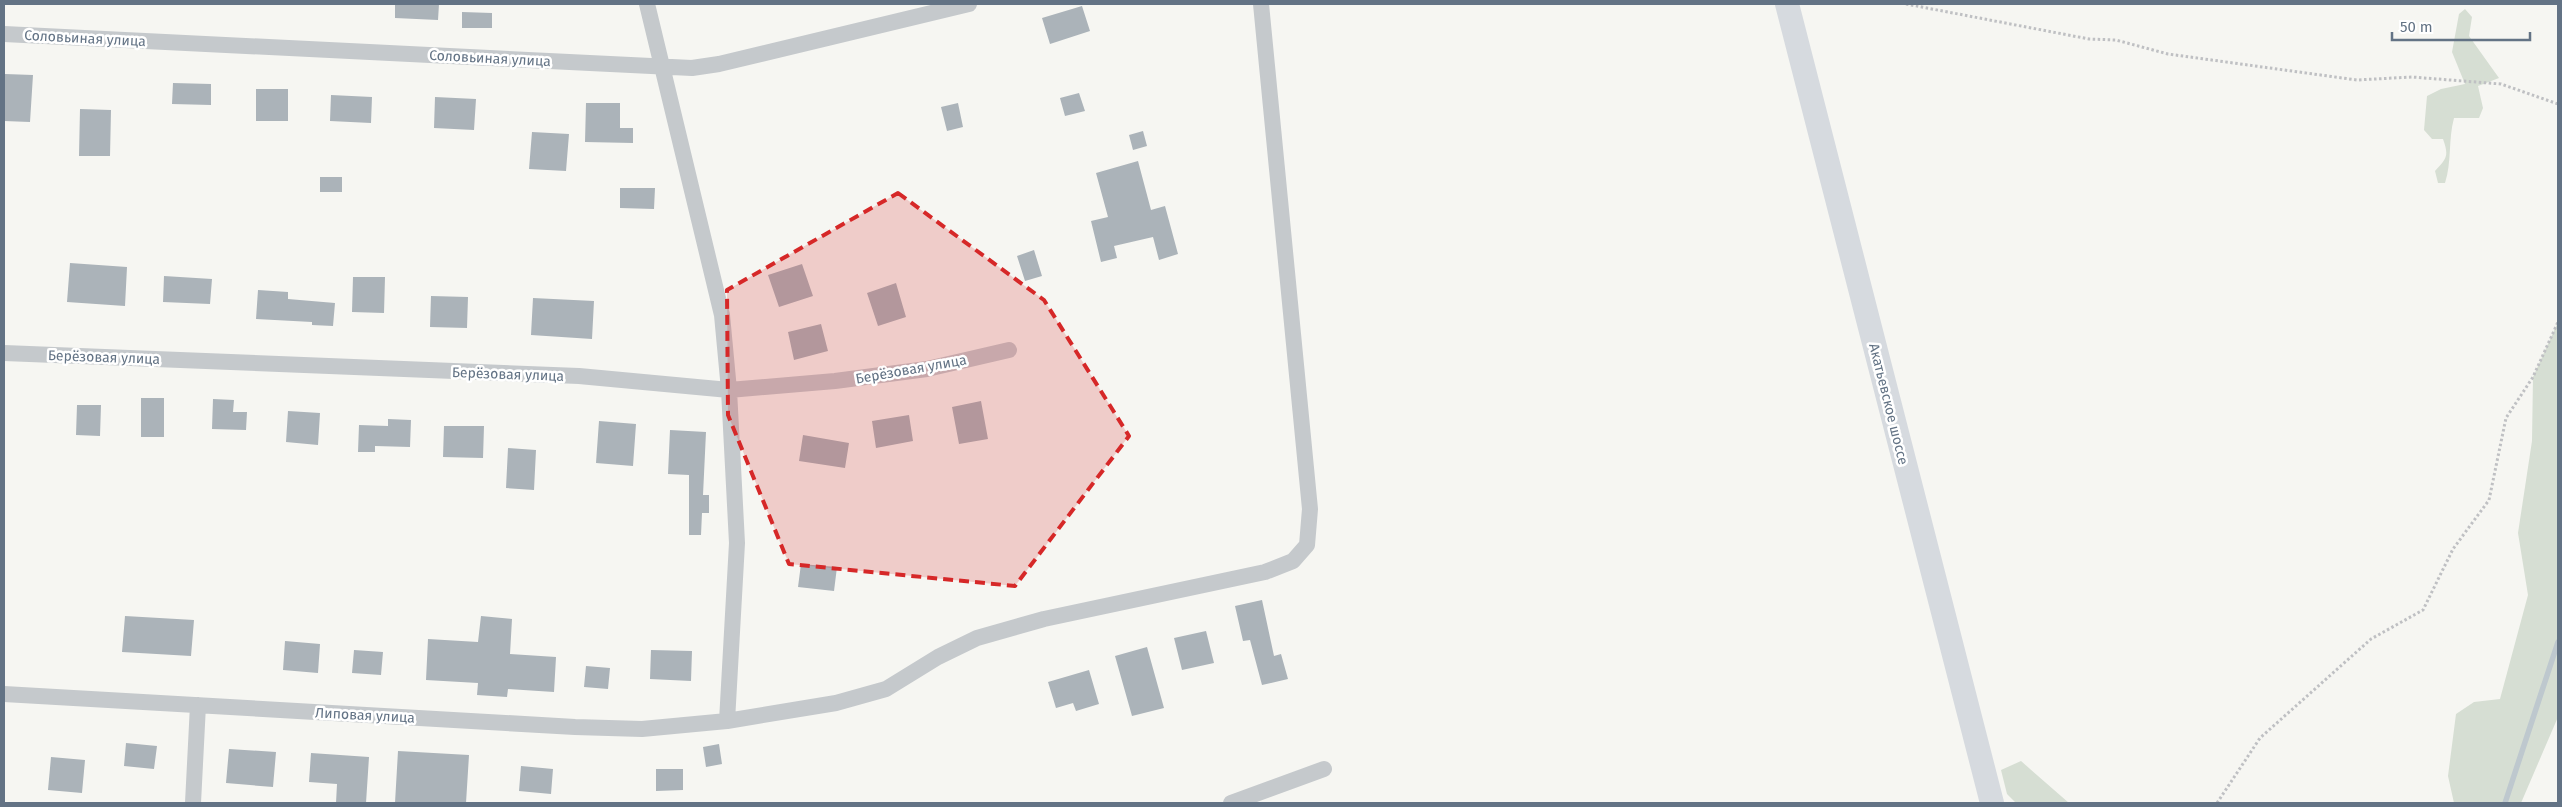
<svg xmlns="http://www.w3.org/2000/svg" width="2562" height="807" font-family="'Fira Sans',sans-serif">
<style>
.green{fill:#d6ded3}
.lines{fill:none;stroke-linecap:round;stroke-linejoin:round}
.stream{stroke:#bec8ce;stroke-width:5.5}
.building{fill:#abb3b9}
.path{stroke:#bfc0c3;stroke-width:3;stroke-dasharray:2.5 2.5;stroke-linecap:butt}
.street{stroke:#c5c9cc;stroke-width:16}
.secondary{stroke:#d6dadf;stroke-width:24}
.marked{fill:#d62828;fill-opacity:0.2;stroke:#d62828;stroke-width:4;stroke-dasharray:10 6;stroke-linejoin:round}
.labels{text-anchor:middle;stroke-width:5;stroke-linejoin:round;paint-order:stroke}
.street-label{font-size:14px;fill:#637385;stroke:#fff}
</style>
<rect width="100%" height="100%" fill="#f6f6f2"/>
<!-- green -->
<path class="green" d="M2465,9L2472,17L2469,36L2499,78L2478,86L2483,108L2479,118H2454C2448,140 2452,162 2445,183H2438L2435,171C2447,158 2449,156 2443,139H2432L2424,130L2427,96L2441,89L2465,84L2452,52L2459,14Z
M2558,322V717L2521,803H2454L2448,776L2456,714L2474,702L2500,699L2528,595L2518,533L2532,441L2533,377Z
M2021,761L2069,803H2016L2007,794L2001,770Z"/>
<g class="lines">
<!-- stream -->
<path class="stream" d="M2505,803L2558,642"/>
</g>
<!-- building -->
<path class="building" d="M395,4H439L438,20L395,18Z
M1082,6L1090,31L1050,44L1042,18Z
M462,12L492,13V28H462Z
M5,74L33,75L30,122L4,121Z
M173,83L211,84V105L172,104Z
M256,89H288V121H256Z
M1079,93L1085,111L1065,116L1060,98Z
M331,95L372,97L371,123L330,121Z
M435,97L476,99L474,130L434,128Z
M586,103H620V128H633V143L585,142Z
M958,103L963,127L947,131L941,107Z
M80,109L111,110L110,156H79Z
M1143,131L1147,146L1133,150L1129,135Z
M532,132L569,134L566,171L529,169Z
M1138,161L1151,210L1165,206L1178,254L1159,260L1153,237L1114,246L1117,258L1101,262L1091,221L1108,217L1096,173Z
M320,177H342V192H320Z
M620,188H655L654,209L620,208Z
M1034,250L1042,276L1025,281L1017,256Z
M70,263L127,267L125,306L67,302Z
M802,264L813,296L779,307L768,275Z
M164,276L212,279L210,304L163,302Z
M353,277H385L384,313L352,312Z
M896,283L906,317L878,326L867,293Z
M258,290L288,292V299L335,303L333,326L312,325V322L256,319Z
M431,296L468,297L467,328L430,327Z
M533,298L594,301L592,339L531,335Z
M821,324L828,351L794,360L788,332Z
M141,398H164V437H141Z
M213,399L234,400L233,412H247L246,430L212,429Z
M981,401L988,439L959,444L952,407Z
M77,405H101L100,436L76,435Z
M288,411L320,413L318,445L286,442Z
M909,415L913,441L876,448L872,421Z
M388,419L411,420L410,447L375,446V452H358L359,425L388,426Z
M599,421L636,424L633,466L596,463Z
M444,426H484L483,458L443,457Z
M670,430L706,432L703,495H709V513H702L701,535H689V475L668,474Z
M803,435L849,443L845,468L799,461Z
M508,448L536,450L534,490L506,488Z
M801,564L837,567L834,591L798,587Z
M1262,600L1274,656L1281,654L1288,679L1262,685L1250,640L1243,641L1235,606Z
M125,616L194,620L191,656L122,652Z
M481,616L512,619L510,654L556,657L554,692L508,689L507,697L477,695L478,683L426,680L428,639L478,642Z
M1206,631L1214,663L1182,670L1174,638Z
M285,641L320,644L318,673L283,670Z
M1147,647L1164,708L1132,716L1115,656Z
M354,650L383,652L381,675L352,673Z
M651,650L692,651L691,681L650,679Z
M586,666L610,668L608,689L584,687Z
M1089,670L1099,704L1076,711L1073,703L1056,708L1048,682Z
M126,743L157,746L154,769L124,766Z
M719,744L722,764L706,767L703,747Z
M229,749L276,752L273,787L226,783Z
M398,751L469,755L466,803H395Z
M311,753L369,757L366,803H336L337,784L309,782Z
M51,757L85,760L82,793L48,790Z
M521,766L553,769L551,794L519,791Z
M656,769H683V790L656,791Z"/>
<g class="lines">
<!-- path -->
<path class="path" d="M1906,4L2089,39L2116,40L2168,54L2357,80L2412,77L2501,84L2558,104
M2217,803L2260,738L2371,639L2423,610L2453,549L2489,500L2506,418L2533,377L2558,322"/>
<!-- street -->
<path class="street" d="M647,4L722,315L729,390L737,543L727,721
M4,34L692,68L719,64L969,4
M4,353L579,376L729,390L835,381L927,369L1009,350
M4,694L575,727L642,729L727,721L836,703L886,689L938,657L977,638L1044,619L1265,572L1293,561L1307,545L1310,509L1261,4
M193,803L198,705
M1231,803L1324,769"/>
<!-- secondary -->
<path class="secondary" d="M1787,4L1992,803"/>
</g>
<!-- marked area -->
<path class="marked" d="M898,193L1044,300L1129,436L1015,586L789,564L728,415L727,290Z"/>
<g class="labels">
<!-- street labels -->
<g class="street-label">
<text transform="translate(85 38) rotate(3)" y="5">Соловьиная улица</text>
<text transform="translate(490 58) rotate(3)" y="5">Соловьиная улица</text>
<text transform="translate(104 357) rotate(2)" y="5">Берёзовая улица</text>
<text transform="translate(911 369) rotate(-10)" y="5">Берёзовая улица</text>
<text transform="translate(508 374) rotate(2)" y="5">Берёзовая улица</text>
<text transform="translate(1889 404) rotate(76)" y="5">Акатьевское шоссе</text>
<text transform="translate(365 715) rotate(3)" y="5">Липовая улица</text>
</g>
</g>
<!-- border -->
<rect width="2562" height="807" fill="none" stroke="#637385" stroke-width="10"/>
<!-- scale -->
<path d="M2392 32v8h138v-8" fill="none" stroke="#637385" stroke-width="2.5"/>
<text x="2400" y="32" font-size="15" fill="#637385" stroke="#ffffff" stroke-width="4" paint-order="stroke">50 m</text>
</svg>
